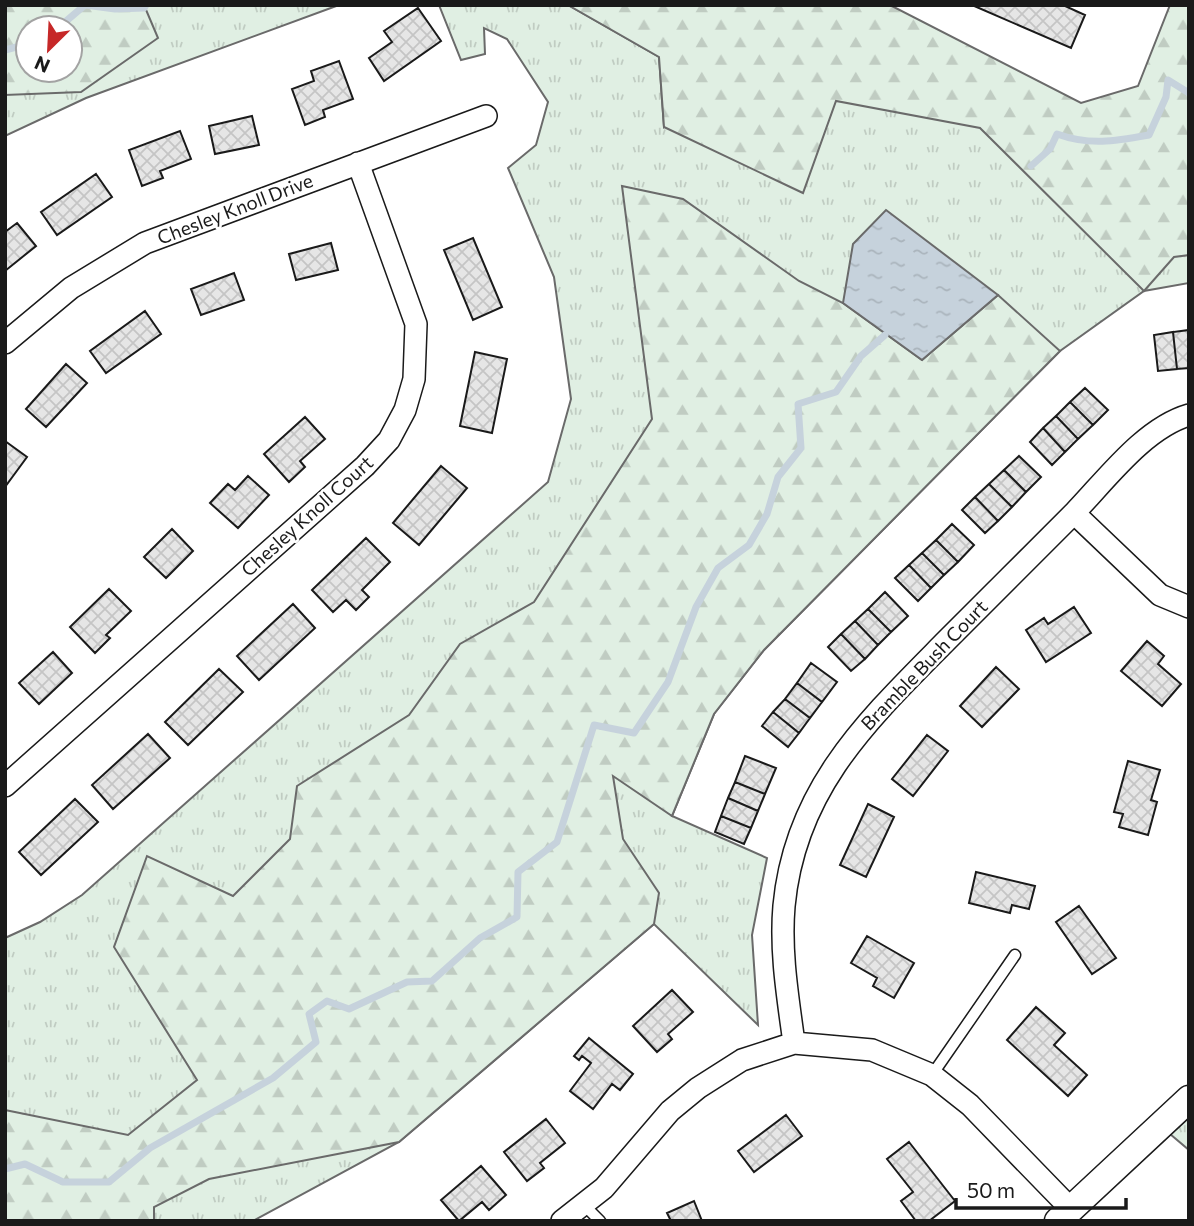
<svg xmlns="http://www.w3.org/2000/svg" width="1194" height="1226" font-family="Commissioner,sans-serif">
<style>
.grass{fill:url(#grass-tufts);stroke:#6a6a6a;stroke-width:2;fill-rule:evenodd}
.forest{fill:url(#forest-firs);stroke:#6a6a6a;stroke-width:2;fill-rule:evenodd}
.water{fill:url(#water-ripples);stroke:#6a6a6a;stroke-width:2}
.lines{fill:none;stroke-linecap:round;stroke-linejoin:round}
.stream{stroke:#c6d2dc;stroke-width:7}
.building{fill:url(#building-cross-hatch);stroke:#1a1a1a;stroke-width:2}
.service-casing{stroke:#1a1a1a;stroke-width:13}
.minor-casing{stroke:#1a1a1a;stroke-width:24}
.tertiary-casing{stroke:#1a1a1a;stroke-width:29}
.service{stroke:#fff;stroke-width:10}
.minor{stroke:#fff;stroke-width:21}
.tertiary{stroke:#fff;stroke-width:26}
.labels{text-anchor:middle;stroke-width:5;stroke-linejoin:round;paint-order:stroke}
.street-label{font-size:19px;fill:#1a1a1a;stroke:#fff}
</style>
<defs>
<pattern id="grass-tufts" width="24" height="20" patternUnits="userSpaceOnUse" patternTransform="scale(1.75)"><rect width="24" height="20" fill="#e0efe3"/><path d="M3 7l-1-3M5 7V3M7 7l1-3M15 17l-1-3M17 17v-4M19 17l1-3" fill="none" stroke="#c0ccc2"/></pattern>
<pattern id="forest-firs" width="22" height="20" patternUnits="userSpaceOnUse" patternTransform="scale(1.75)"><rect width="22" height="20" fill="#e0efe3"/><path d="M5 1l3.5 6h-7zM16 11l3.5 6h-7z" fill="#c0ccc2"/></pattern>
<pattern id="water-ripples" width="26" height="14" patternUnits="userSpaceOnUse" patternTransform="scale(1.75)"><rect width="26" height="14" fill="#c6d2dc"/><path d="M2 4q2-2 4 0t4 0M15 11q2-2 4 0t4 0" fill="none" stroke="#aab4bc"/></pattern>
<pattern id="building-cross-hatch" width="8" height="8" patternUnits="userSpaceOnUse" patternTransform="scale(1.75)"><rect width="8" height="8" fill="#e6e6e6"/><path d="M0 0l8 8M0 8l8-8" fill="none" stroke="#c5c5c5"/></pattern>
</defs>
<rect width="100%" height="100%" fill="#fff"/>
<!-- grass -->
<path class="grass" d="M5,5H339L86,98L5,136ZM28,28H70V70H28Z
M439,5H568L659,57L664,127L814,5L1189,166V283L1144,291L1060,351L764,650L714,714L672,816L767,858L752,935L758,1025L654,924L399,1142L253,1221H5V938L40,922L82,895L548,482L571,399L554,277L508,168L536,145L548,102L507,39L484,28L485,54L461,60Z
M1189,1117V1150L1170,1134Z"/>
<!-- forest -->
<path class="forest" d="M5,5H144L158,38L81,92L5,95ZM28,28H70V70H28Z
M568,5H890L1081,103L1138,86L1170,5H1189V255L1174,257L1144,291L980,128L836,101L803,193L664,127L659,57Z
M622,186L683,199L799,281L843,303L922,360L998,295L1060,351L764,650L714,714L672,816L613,776L623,839L659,893L654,924L399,1142L209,1179L154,1207V1221H5V1110L128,1135L197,1080L114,947L147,856L233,896L290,839L297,786L409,715L460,644L534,602L652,419Z"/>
<!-- water -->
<path class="water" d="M886,210L998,295L922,360L843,303L853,244Z"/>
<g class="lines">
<!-- stream -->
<path class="stream" d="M58,28L85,5L115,9L144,8L146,5
M5,50L28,44
M1031,166L1050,149L1057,134C1090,146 1116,141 1149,135L1166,97L1168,80L1189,93
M5,1169L25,1164L63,1182H109L150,1148L273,1078L316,1042L309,1014L327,1001L349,1009L407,982L432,981L480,938L517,917L518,872L557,842L594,725L634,733L668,682L696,607L718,568L749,545L767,514L778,477L801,448L798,404L836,392L861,356L885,335"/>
</g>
<!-- building -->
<path class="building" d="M972,5H1063L1085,15L1071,48Z
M418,8L441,41L384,81L369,58L392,42L384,31Z
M339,61L353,99L323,110L325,117L305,125L292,89L314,81L311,71Z
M252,116L259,145L215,154L209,126Z
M180,131L191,159L160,171L163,178L142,186L129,150Z
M96,174L112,197L57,235L41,212Z
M17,223L36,246L5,271V232Z
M473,238L502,307L473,320L444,250Z
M331,243L338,270L296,280L289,254Z
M234,273L244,300L201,315L191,289Z
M145,311L161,334L106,373L90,351Z
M1189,330V368L1177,369L1173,332Z
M1173,332L1177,369L1158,371L1154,335Z
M475,352L507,359L492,433L460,426Z
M66,364L87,383L46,427L26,409Z
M1085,388L1108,410L1093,425L1070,402Z
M1070,402L1093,425L1078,439L1056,416Z
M1056,416L1078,439L1065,452L1043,428Z
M305,417L325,439L300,461L305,467L289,482L264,454Z
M1043,428L1065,452L1052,465L1030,442Z
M5,441L27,457L5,487Z
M1019,456L1041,477L1026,492L1004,470Z
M441,466L467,488L419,545L393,523Z
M1004,470L1026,492L1012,507L989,484Z
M248,476L269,495L238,528L210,503L228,484L235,490Z
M989,484L1012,507L998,521L975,497Z
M975,497L998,521L985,533L962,510Z
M952,524L974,545L958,562L936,540Z
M172,529L193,551L166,578L144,557Z
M366,538L390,562L362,590L369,597L356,610L346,600L333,612L312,590Z
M936,540L958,562L944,575L922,553Z
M922,553L944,575L931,588L909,565Z
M909,565L931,588L918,601L895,578Z
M109,589L131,611L106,635L110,638L95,653L70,627Z
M885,592L908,616L891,632L868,609Z
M293,604L315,628L259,680L237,656Z
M1074,607L1091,633L1046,662L1026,630L1044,618L1048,624Z
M868,609L891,632L878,645L855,621Z
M855,621L878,645L865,659L841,634Z
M841,634L865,659L851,671L828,647Z
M1147,641L1164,656L1158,664L1181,684L1162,706L1121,671Z
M53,652L72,673L39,704L19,683Z
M811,663L837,682L822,702L797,683Z
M996,667L1019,689L982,727L960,706Z
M219,669L243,692L188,745L165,722Z
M797,683L822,702L810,718L785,699Z
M785,699L810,718L799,733L773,712Z
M773,712L799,733L788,747L762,726Z
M148,734L170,758L113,809L92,785Z
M927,735L948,751L913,796L892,779Z
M745,756L776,768L765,794L735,782Z
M1128,761L1160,770L1151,800L1157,802L1148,835L1119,827L1123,814L1114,812Z
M735,782L765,794L758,811L728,798Z
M728,798L758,811L751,828L721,816Z
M75,799L98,822L41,875L19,852Z
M868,804L894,817L866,877L840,865Z
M721,816L751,828L744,844L715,832Z
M976,872L1035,886L1029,909L1012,905L1010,913L969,903Z
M1079,906L1116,958L1092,974L1056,922Z
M867,936L914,963L894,998L873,986L877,978L851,963Z
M672,990L693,1012L668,1034L672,1039L657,1052L633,1026Z
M1036,1007L1065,1033L1054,1045L1087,1075L1068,1096L1007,1040Z
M589,1038L633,1074L620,1090L612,1084L593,1109L570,1091L591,1063L582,1056L579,1060L574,1056Z
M786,1115L802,1136L754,1172L738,1151Z
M546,1119L565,1143L540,1163L544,1168L527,1181L504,1152Z
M909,1142L955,1201L929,1221H916L901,1201L913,1192L887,1159Z
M481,1166L506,1195L489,1210L482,1202L459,1221L441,1200Z
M694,1201L702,1221H671L667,1213Z"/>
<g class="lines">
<!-- service casing -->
<g class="service-casing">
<path id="service" d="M932,1075L1015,955
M583,1204L600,1221"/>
</g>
<!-- minor casing -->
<g class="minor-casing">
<path id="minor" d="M5,343L71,288L145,243L486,116
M1189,415C1144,428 1106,480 1074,513L1160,595L1189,607
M5,786L365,466L389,440L405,410L414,379L416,324L358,163
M794,1043C788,998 780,952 784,906C795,788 868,720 946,641C989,598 1031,556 1074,513
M562,1221L604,1188L670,1111L698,1088L742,1060L794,1043L872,1050L932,1075L970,1105L1071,1209"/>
</g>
<!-- tertiary casing -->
<g class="tertiary-casing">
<path id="tertiary" d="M1058,1221L1189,1099"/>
</g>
<!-- service -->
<use href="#service" class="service"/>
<!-- minor -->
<use href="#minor" class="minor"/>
<!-- tertiary -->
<use href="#tertiary" class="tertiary"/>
</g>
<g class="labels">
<!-- street labels -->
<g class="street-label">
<text transform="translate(235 209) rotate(-21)" y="7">Chesley Knoll Drive</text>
<text transform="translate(307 516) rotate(-42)" y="7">Chesley Knoll Court</text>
<text transform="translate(924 665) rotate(-46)" y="7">Bramble Bush Court</text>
</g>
</g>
<!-- border -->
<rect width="1194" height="1226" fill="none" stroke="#1a1a1a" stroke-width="14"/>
<!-- north arrow -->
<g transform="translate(49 49) rotate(204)"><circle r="33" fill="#ffffff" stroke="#a3a3a3" stroke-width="2"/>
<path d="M0-5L12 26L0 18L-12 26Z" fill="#c62828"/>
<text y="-10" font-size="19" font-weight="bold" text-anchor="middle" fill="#1a1a1a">N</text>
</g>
<!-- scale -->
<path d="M956 1198v10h170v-10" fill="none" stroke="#1a1a1a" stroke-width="3.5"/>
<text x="967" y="1198" font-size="21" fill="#1a1a1a" stroke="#ffffff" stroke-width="5" paint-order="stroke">50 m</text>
</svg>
